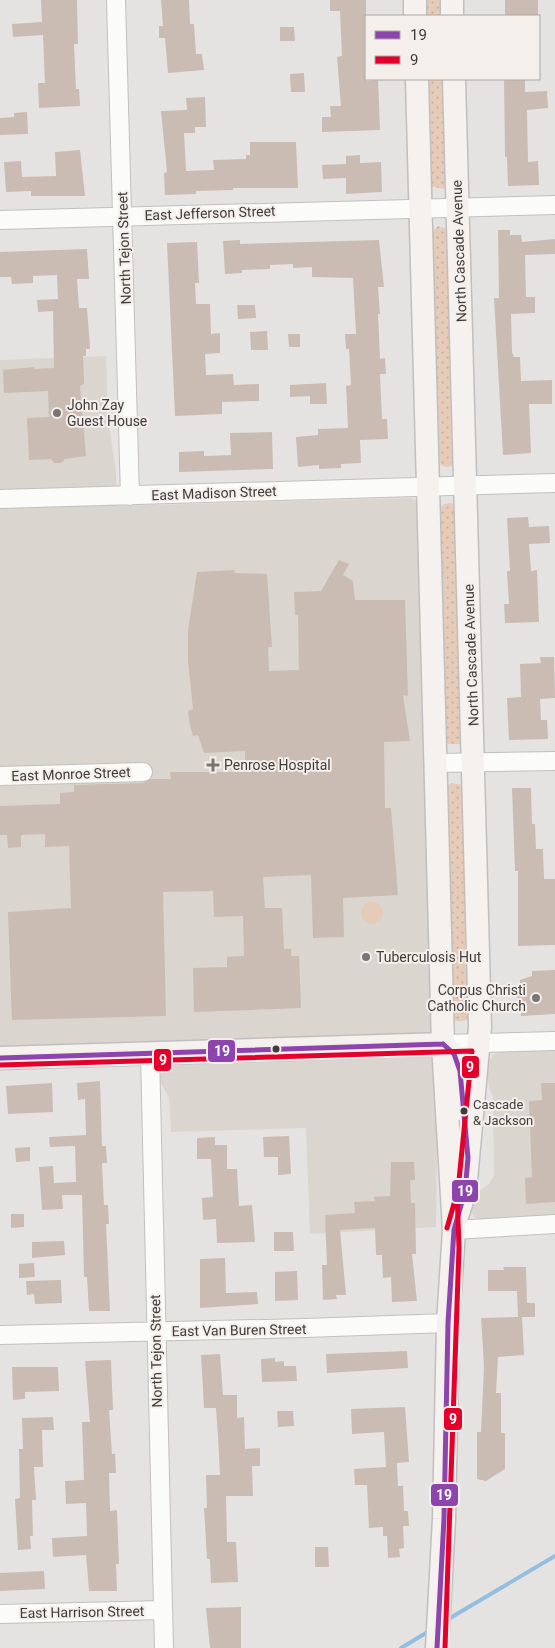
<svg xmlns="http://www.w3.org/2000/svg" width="555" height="1648" font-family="Roboto,sans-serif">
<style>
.built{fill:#dbd5cf}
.grass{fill:url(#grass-dots)}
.green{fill:#e6cbb9}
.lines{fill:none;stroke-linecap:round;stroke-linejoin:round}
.stream{stroke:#93bee0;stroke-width:4}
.building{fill:#cabcb3}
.minor-casing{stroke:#c2c0bf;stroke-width:20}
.major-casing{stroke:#c0bfbf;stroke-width:25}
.minor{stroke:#fbfbfa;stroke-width:18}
.major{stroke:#f4f1ee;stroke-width:22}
.bus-1-casing{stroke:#f5efec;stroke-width:9}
.bus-2-casing{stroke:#f5efec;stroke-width:9}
.bus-1{stroke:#8e44ad;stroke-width:5}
.bus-2{stroke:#e4002b;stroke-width:5}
.poi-dot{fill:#787675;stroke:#f5efec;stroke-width:2}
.bus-dot{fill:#3e3c3b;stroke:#f5efec;stroke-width:2}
.labels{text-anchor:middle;stroke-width:4;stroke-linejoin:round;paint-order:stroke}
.bus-label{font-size:13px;fill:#3e3c3b;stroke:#f5efec;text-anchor:start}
.street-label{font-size:14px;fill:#3e3c3b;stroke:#f5efec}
.poi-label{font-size:14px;fill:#3e3c3b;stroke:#f5efec;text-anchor:start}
.line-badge{stroke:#f5efec;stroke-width:2}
.badge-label{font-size:14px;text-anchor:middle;font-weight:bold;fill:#fff}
</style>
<defs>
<pattern id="grass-dots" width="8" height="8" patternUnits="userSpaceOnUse" patternTransform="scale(1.25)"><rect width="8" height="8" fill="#e6cbb9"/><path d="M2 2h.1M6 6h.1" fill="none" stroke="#c6afa0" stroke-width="1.8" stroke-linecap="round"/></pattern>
</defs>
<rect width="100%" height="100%" fill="#e5e3e1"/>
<!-- built -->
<path class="built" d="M106,356L108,418L116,472L117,506L412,498L418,502L437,1147L436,1227L310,1234L306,1128L171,1132L169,1097L159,1081L157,1045L62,1048L0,1046V360Z
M555,1049V1217L485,1221L476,1219L472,1213L470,1206L475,1194L489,1184L494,1176L493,1096L489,1088L487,1069L490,1060L494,1054L504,1050Z"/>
<!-- grass -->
<path class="grass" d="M423,0H444L445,16H423Z
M425,79H446L448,184L443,189L430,186Z
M438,226L447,229L457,459L452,466C444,468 441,466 436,460L430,235Z
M451,503L455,506L464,740L461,744H448L445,738L439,508L444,504Z
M451,783L463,785L469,1018C464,1022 460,1022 453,1020L447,786Z"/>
<!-- green -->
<path class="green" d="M361 913a11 11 0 1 1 22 0a11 11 0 1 1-22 0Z"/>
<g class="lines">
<!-- stream -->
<path class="stream" d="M445,1621L555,1556
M401,1648L431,1630"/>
</g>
<!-- building -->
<path class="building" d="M41,0H77L78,44H74L76,89H79L80,106L39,108L38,83H45L43,35L13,37L12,24L42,22Z
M161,0H189L190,24H194L196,54H202L204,70L168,73L165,38H159V26H163Z
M330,0H366V81L378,80L380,130L322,132V117H331L330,106H341L337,57L342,56L340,11H330Z
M505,0H538V16H505Z
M280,27H294L295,41H280Z
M304,73L305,92H291L290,74Z
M504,79H525V92L547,91L548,108L527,110L528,162L538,161L539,185L508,186L507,157H505Z
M205,97L206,127H195V133H184L186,171L214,170L213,160L246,159V155H250V142H296L298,188H233V190L196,191V194L165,195L164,173L167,172L161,111L187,110L186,98Z
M27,112L28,134L0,135V118L14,117V113Z
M80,150L85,196H31V191L6,192L4,162L21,161L22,177L56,176L55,152Z
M360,155V163L381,162L382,192L346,194V178L323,179L322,165L346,164V156Z
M498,230H510V235H521L522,242L555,239V254L525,255L526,297H535V313L511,314L512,352L514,357H520L521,381L552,380V404H529L531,453L503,455L494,298H499Z
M240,240V244L379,240L384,287H378L380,314H378L380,359L385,358L386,374H380L382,419H387L388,439L360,440L361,463L341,464V468L319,469V465L298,467L296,437L318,435V429L348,428L346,386L351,385L349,349H346L345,334H356L353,278L312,277V267L293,268V264L270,265V269L242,270V273L225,274L223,241Z
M197,242L199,283H195L196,304H210L211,334L220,333V353L205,354L206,375L233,374L234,385L259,384V401L222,402V414L175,416L167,243Z
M87,249L89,279H77L79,308H87L89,333L90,349H86V356H83L84,384L80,386L86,456L65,459L61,463H54L51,459L29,460L27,418L49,417L48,391L4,393L3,370L34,367V369L54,368L53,311L38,312L37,300L58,299L57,275L33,276V283L12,284L11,277H0V252Z
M237,305H255L256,318L238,319Z
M267,331L268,350H251L250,332Z
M288,334H300V347H289Z
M326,383L327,404H310V396L290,397V385Z
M272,432L273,469L179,472V452L204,451V456L231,455L230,433Z
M528,517L529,527L549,526L550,543L529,544L531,571L537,570L539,622L505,623L504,604H509L507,571H510L507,518Z
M339,560L349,564L343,575L353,581L355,600H405L408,696L403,695L410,741L384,742L385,808H391L398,895L343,898L344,937L313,938L311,875L263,877L265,908H282L284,949H291V956H299L301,1008L194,1012L193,968L227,967V957L244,956L243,916L214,917L213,891L163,892L166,1016L12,1020L8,912L71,908L69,846L45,847V834L21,835V847L8,848L7,835H0V806L60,804V793L74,792V785L143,783L150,779H171L170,772H245V751L204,753L198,735L193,736L190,725L188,711L193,709L188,661V630L197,572L235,570L234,573L267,574L272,647H268L269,671L299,670L298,615H295L294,592L321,591Z
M540,657H554L555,698L540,699L541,720H547L548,739L509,740L507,698L521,697L520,664L541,663Z
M512,788H531L532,824H535L536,849H543L544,879H555V945L518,946V871H515Z
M555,970V1014L521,1016V1007H518L517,989H520V980L532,976V971Z
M100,1081L102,1146H106L107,1163H102L104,1205H108L109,1224H106L110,1311H89L87,1277H84L82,1195H62L63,1209L42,1210L39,1167L53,1166L54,1183L76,1182L75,1146L50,1147L49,1137L86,1135L85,1099L78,1100L77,1083Z
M52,1083L53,1112L8,1114L6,1086Z
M541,1083H555V1202L526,1204L525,1178L532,1177L529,1101L542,1100Z
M289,1136L291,1174L278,1175V1157H264L263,1137Z
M215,1137V1145H227V1169H237L239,1206L252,1205L255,1242L217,1243L216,1219L203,1220L202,1198L213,1197L211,1159H197V1138Z
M30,1147V1161L16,1162L15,1148Z
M391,1162H414L415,1180H410L411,1203H415L416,1254H412L417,1301L392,1302L391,1277L383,1278L382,1255H376L375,1228L340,1230L346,1295H336L337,1299L323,1300L322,1265H327L325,1215L355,1213L354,1202L375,1201L374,1197L390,1196Z
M11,1214H24V1227L11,1228Z
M274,1232H293L294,1251H274Z
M64,1241L65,1255L32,1258V1242Z
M225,1258L226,1293L257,1292L258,1304L200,1308V1259Z
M34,1263L35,1277L19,1278V1264Z
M503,1267H526L527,1303H535V1317H522L524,1355L498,1357L496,1393H501V1433H505V1469L486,1481L477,1479V1432H481L484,1366L481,1318L518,1317L517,1291H488V1270H504Z
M297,1271L298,1300L275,1301V1272Z
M61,1280L62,1303L35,1304L34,1294L27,1295L26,1281Z
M407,1351L408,1368L327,1373L326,1354Z
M220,1354L223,1395H237V1418L244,1417L245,1449L260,1448V1466H252L253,1496H226L227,1542H236L238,1582L211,1583L210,1559H207L204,1508H207L206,1475H220L218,1437L216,1408H204L201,1355Z
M275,1358V1362L284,1361V1366H296L297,1381L262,1382L261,1359Z
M111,1360L113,1410H109L112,1454H115L116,1473H109L110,1511L117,1510L119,1564H116L117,1591H89L86,1555L53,1557L52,1538L87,1536L86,1503L66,1504L65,1481L84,1480L82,1422H90L85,1361Z
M12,1367H58L59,1391L25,1392V1399L13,1400Z
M405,1407L409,1462L397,1463L398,1486H403L404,1511H408L409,1526H403L404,1548L399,1549L400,1557L388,1558L387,1536H383V1527L369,1528L367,1485H355L354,1469L386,1467L384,1432L352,1434L351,1409Z
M277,1411H293L294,1426L278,1427Z
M53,1417L54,1430H42L43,1467H34L36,1500H32L33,1536H30L31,1549L18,1550L15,1499L20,1498L19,1449H23L22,1418Z
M315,1547H328L329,1567H315Z
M44,1571L45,1589L0,1591V1573Z
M241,1607V1648H210L206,1608Z"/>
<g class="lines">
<!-- minor casing -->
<g class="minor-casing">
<path id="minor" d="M116,0L130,496
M0,220L555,205
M0,499L555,483
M437,763L555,761
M0,776L143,772
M443,1044L555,1041
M150,1054L164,1648
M454,1230L555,1224
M0,1335L305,1328L448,1323
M0,1614L163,1610"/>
</g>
<!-- major casing -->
<g class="major-casing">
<path id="major" d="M415,0V16
M452,0V16
M417,79L443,1044L454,1230L448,1323L444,1519L437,1648
M454,79L480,1027L465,1191L457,1217
M446,1047C463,1063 462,1087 464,1110
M0,1058L443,1044"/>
</g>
<!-- minor -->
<use href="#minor" class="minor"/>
<!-- major -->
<use href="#major" class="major"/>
<!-- bus-1 casing -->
<g class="bus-1-casing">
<path id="bus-1" d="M0,1058L443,1044
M437,1648L444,1519L448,1323L454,1230L465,1191L468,1158L460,1071L454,1054L443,1044"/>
</g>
<!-- bus-2 casing -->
<g class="bus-2-casing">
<path id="bus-2" d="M0,1065L472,1051L458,1190L447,1228
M445,1648L459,1248L457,1190"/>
</g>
<!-- bus-1 -->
<use href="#bus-1" class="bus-1"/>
<!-- bus-2 -->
<use href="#bus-2" class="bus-2"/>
</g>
<!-- markers -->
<g class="poi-dot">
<circle cx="57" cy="413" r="5"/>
<path d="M210.5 757.5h5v5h5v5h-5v5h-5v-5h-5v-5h5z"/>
<circle cx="366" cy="957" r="5"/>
<circle cx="536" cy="998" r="5"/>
</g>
<g class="bus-dot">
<circle cx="276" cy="1049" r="4.5"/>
<circle cx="464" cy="1111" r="4.5"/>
</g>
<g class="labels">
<!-- bus labels -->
<g class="bus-label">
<text x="473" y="1109">Cascade<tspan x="473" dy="16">&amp; Jackson</tspan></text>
</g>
<!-- street labels -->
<g class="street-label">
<text transform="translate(210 213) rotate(-2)" y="5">East Jefferson Street</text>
<text transform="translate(124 248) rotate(-92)" y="5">North Tejon Street</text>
<text transform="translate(459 251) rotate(-92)" y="5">North Cascade Avenue</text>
<text transform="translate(214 493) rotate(-2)" y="5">East Madison Street</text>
<text transform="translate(471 655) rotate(-92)" y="5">North Cascade Avenue</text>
<text transform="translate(71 774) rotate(-2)" y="5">East Monroe Street</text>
<text transform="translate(239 1330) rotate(-1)" y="5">East Van Buren Street</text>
<text transform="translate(156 1351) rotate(-91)" y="5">North Tejon Street</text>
<text transform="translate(82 1612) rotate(-1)" y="5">East Harrison Street</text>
</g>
<!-- poi labels -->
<g class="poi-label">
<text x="67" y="410">John Zay<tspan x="67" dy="16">Guest House</tspan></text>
<text x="224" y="770">Penrose Hospital</text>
<text x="376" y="962">Tuberculosis Hut</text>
<text x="526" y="995" text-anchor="end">Corpus Christi<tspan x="526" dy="16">Catholic Church</tspan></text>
</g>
</g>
<g class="line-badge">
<rect x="207" y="1039" width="29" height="24" rx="5" fill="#8e44ad"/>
<rect x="153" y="1048" width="19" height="24" rx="5" fill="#e4002b"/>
<rect x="461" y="1055" width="19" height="24" rx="5" fill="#e4002b"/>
<rect x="451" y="1179" width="28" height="24" rx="5" fill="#8e44ad"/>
<rect x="443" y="1407" width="20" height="24" rx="5" fill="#e4002b"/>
<rect x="430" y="1483" width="29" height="24" rx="5" fill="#8e44ad"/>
</g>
<g class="badge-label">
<text x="222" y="1056">19</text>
<text x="163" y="1065">9</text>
<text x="470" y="1072">9</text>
<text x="465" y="1196">19</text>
<text x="453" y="1424">9</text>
<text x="444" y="1500">19</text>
</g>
<!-- legend -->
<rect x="365" y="15" width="175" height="65" fill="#f5efec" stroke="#aca7a5"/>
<rect x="375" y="31" width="25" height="8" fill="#8e44ad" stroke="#aca7a5"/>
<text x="410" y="40" font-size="15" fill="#3e3c3b">19</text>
<rect x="375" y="56" width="25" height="8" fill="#e4002b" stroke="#aca7a5"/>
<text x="410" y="65" font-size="15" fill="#3e3c3b">9</text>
</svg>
